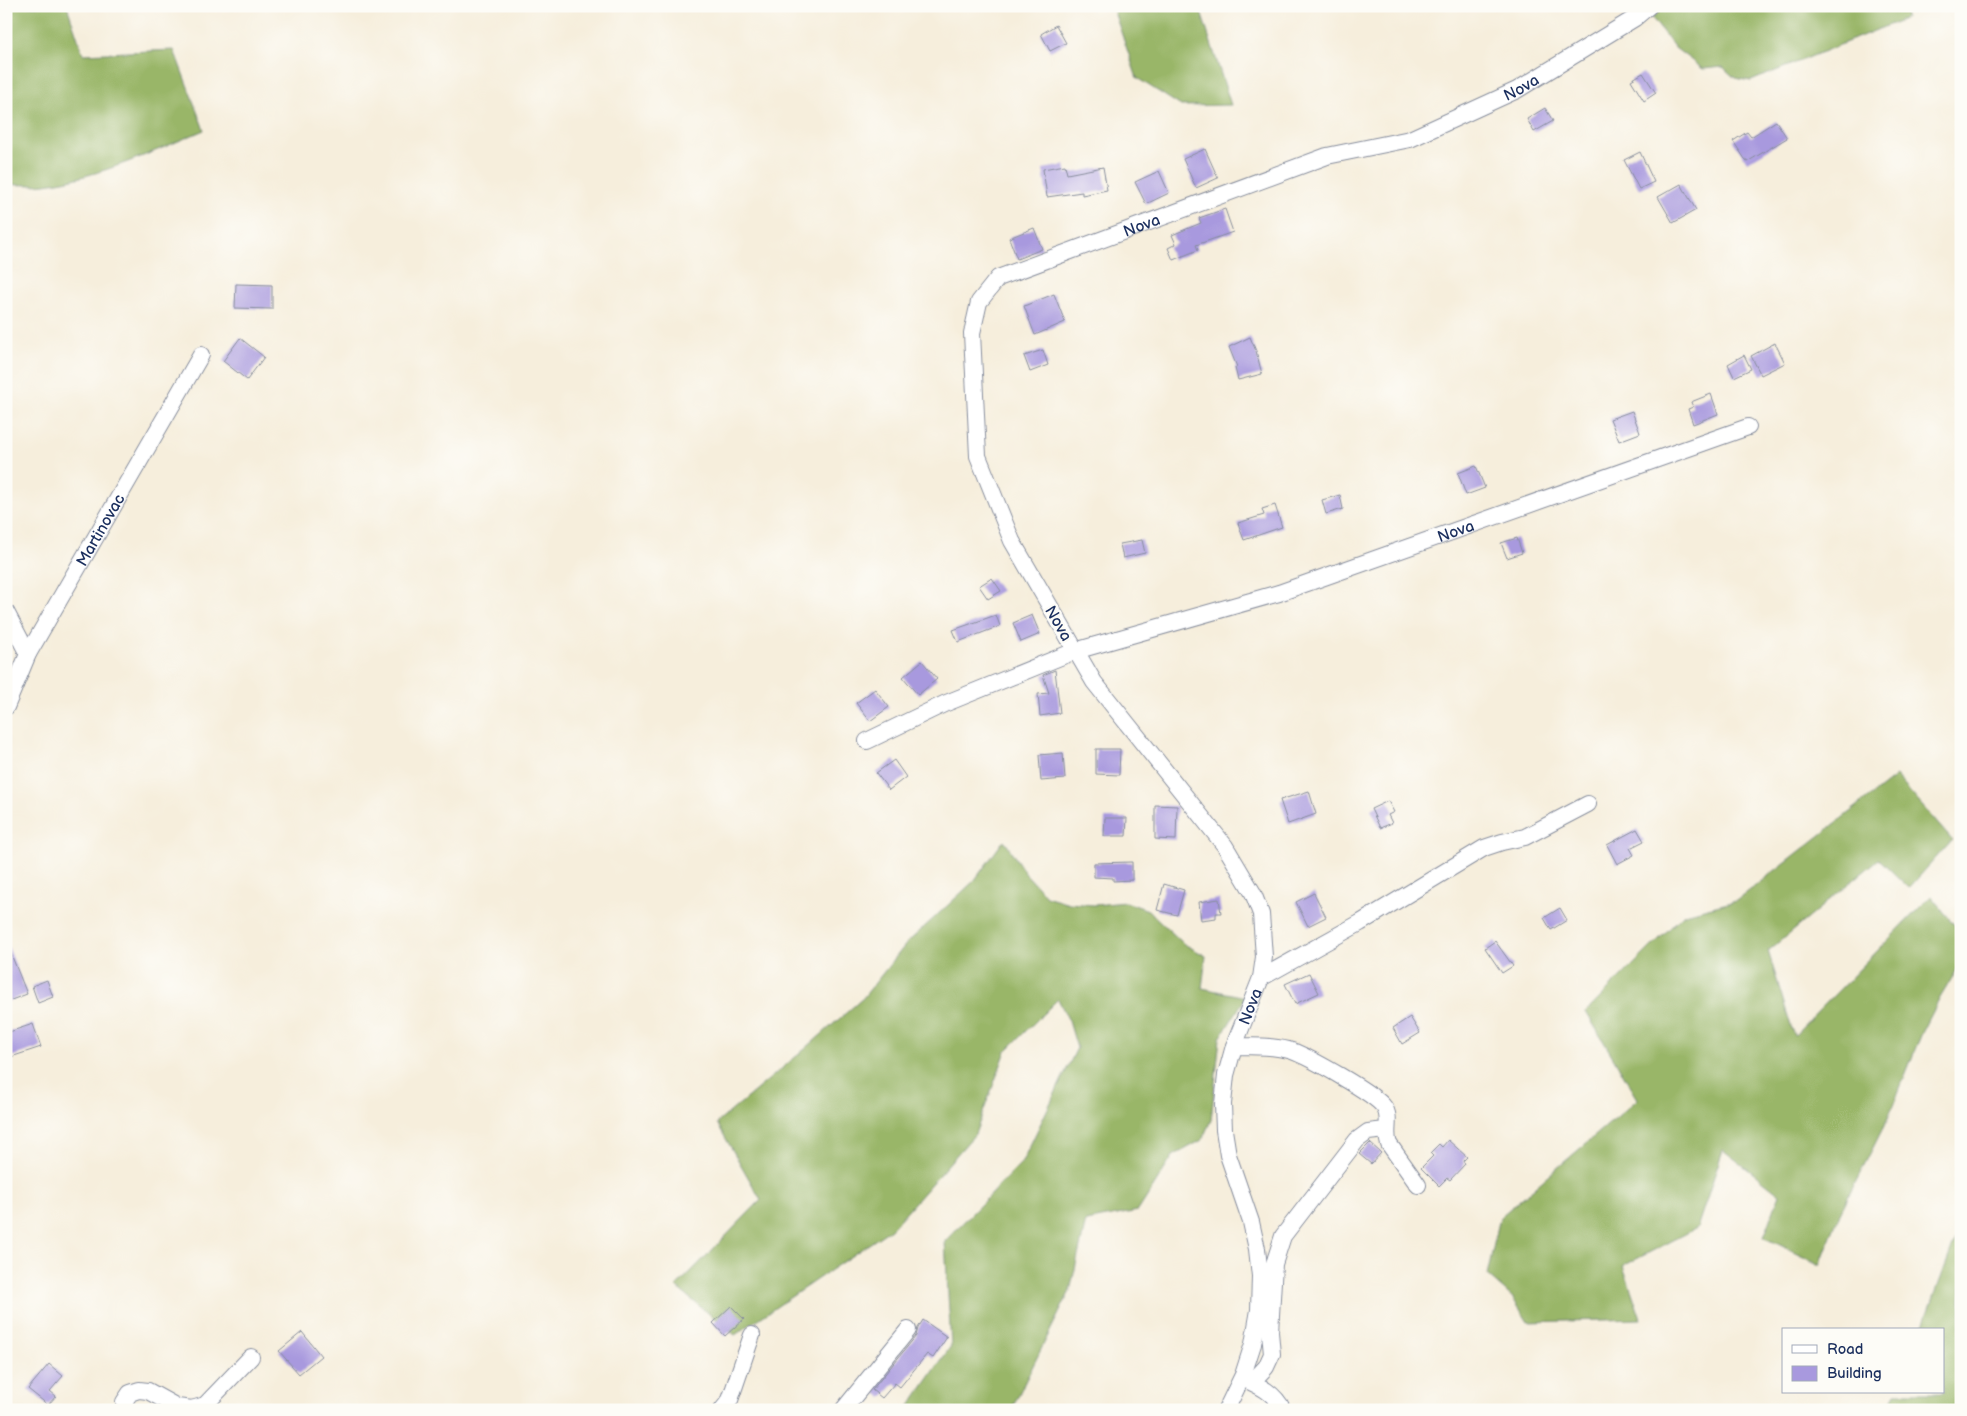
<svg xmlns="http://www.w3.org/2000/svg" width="1967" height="1416" font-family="'Balsamiq Sans',sans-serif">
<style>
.forest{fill:#99b668;stroke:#5a7263}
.building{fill:#a899de}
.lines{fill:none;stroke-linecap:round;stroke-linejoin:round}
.minor-casing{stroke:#888e9d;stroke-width:18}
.minor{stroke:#fff;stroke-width:16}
.labels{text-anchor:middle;stroke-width:4.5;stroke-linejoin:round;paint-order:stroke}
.street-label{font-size:16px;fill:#1b2f5e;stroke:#fdfcf7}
</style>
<rect width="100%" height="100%" fill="#fdfcf7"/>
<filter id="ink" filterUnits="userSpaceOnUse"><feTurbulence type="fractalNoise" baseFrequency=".02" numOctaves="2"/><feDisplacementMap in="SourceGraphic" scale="10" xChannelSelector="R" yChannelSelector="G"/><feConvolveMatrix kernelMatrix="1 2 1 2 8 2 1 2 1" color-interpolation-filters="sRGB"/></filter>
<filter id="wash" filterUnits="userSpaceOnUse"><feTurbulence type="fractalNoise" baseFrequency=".0096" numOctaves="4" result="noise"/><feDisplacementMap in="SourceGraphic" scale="20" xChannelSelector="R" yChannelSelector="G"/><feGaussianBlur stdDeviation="1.12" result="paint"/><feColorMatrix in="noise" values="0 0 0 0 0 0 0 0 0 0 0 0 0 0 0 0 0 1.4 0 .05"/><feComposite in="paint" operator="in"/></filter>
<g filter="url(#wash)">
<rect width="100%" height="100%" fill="#f6eedc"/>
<!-- forest -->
<path class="forest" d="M6,6H67L83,54L174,50L204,130C153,152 100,177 45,184C32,186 19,184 6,185Z
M1112,6H1199L1231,105L1181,106L1137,78Z
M1665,6H1905L1906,18L1751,81L1735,78L1723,67L1703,69L1675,48L1652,18Z
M1896,776L1952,840L1909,888L1879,859L1768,951L1794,1036L1931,896L1961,933V963L1940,998L1922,1033L1888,1118L1840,1213L1820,1265L1764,1237L1780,1194L1723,1150L1697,1228L1623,1266L1641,1319L1528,1322L1512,1297L1487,1275L1500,1217L1638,1099L1586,1012L1684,914L1736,901Z
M1004,840L1025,873L1046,896L1069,903L1094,905L1126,902L1148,910L1184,944L1206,956L1202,988L1246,997L1220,1038L1211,1120L1202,1140L1173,1156L1138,1211L1086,1221L1070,1291L1011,1410H907L951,1346L945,1241L1022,1162L1077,1048L1069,1021L1058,999L1006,1051L975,1134L891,1229L735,1335L676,1287L761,1200L717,1123L805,1049L863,998L907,943L974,881Z
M1961,1223V1410H1887L1895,1392H1943V1330H1922Z"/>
<g id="blocks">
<!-- building -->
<path class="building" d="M1056,25L1066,43L1050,51L1041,34Z
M1643,73L1656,93L1644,101L1631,80Z
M1545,108L1553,121L1534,132L1527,119Z
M1776,121L1787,138L1747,162L1733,141L1747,132L1751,137Z
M1205,149L1218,178L1196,188L1183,159Z
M1640,152L1654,182L1639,189L1624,160Z
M1065,165L1067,174L1103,167L1107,190L1082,195V192L1047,197L1043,169Z
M1159,171L1169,193L1146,204L1135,182Z
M1681,184L1696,210L1673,223L1658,197Z
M1225,209L1233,232L1196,245L1198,250L1173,260L1168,248L1176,244L1172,235L1201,223L1199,218Z
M1034,228L1042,249L1017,259L1009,238Z
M236,284L272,285V309L235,308Z
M1054,294L1065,322L1035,335L1024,306Z
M1250,337L1256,351L1262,374L1238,380L1235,368L1237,367L1229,347Z
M240,338L264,357L247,380L223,361Z
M1775,343L1785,363L1761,375L1751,356Z
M1043,350L1048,365L1030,372L1024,356Z
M1744,355L1751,369L1734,377L1728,364Z
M1711,394L1718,414L1693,424L1688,409L1693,407L1691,402Z
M1632,411L1640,433L1619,441L1610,419Z
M1476,466L1485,488L1466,495L1458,473Z
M1340,495L1343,509L1326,514L1322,500Z
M1275,505L1282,527L1244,540L1238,523L1264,515L1262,509Z
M1517,538L1522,553L1507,558L1501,543Z
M1142,540L1145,553L1123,558L1120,544Z
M992,578L1001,591L988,599L979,586Z
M996,615L1000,626L958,642L953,630Z
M1032,615L1040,634L1021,642L1013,623Z
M922,661L937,679L918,695L903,677Z
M1055,670L1060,713L1040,716L1038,694L1049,693L1043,675Z
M875,689L889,707L870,721L856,703Z
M1096,749H1120L1119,775L1096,774Z
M1063,753L1065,779L1041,781L1039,755Z
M894,760L906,777L889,790L876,773Z
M1309,791L1316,814L1288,824L1280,800Z
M1388,801L1394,812L1388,815L1392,823L1380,828L1371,809Z
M1155,805L1177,806L1176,840L1155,839Z
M1105,818H1127L1126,836H1104Z
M1637,829L1644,841L1630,848L1634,855L1617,864L1607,845Z
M1132,862V880L1113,881V878L1094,877V863Z
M1164,884L1184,890L1177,915L1157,910Z
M1314,893L1326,917L1308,926L1296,902Z
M1219,899L1221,913H1216V918L1201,920L1199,902Z
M1560,908L1567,920L1551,930L1544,918Z
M1495,941L1513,966L1502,973L1485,948Z
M7,944L27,994L6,1002V945Z
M1309,973L1319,993L1295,1004L1285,984Z
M47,980L53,997L38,1003L32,986Z
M1410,1017L1420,1033L1402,1044L1393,1028Z
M33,1024L41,1047L11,1057L6,1043V1033Z
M1448,1140L1467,1157L1463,1161L1465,1164L1450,1180L1447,1178L1439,1186L1421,1168L1433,1156L1430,1153L1439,1144L1442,1147Z
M1370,1143L1381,1153L1371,1164L1359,1154Z
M731,1306L744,1319L725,1336L713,1323Z
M923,1320L947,1337L933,1358L927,1354L900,1387L895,1383L882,1398L872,1390L916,1336L918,1328Z
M302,1332L321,1356L299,1374L279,1351Z
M49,1364L63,1376L50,1391L56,1396L48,1405L28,1389Z"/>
</g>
</g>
<g filter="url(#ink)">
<use href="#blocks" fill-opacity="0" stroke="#888e9d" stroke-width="1"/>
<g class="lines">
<!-- minor casing -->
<g class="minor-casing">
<g id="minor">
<path d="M6,612L28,654"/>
<path id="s1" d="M6,707L28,654L201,355"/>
<path id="s2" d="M867,741L944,704L1075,651L1279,593L1748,427"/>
<path d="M1261,978L1360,923L1484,848L1502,842L1525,837L1588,804"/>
<path d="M1234,1046C1253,1047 1274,1045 1292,1051C1309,1057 1375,1094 1384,1107C1392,1118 1384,1132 1389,1144L1418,1185"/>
<path d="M1244,1379C1260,1386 1275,1393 1283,1410"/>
<path d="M1252,1382L1266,1367L1272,1354L1270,1332L1274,1264L1283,1236L1357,1140L1368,1132L1386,1130"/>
<path d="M127,1410L124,1402L130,1393L139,1390L148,1391L177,1407L192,1409L205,1405L251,1357"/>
<path d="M722,1410L730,1400L752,1335"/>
<path d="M843,1410L908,1330"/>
<path id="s3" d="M1226,1410L1243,1375L1253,1344L1259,1310L1260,1276L1257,1249L1251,1222L1228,1155L1224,1130L1223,1104L1226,1075L1234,1046L1261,978L1264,957L1261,914L1253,893L1225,846L1094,682L1012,541L978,456L972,333L979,302L998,278L1327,156L1410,139L1517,90L1635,18L1649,6"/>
</g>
</g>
<!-- minor -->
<use href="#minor" class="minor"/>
</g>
</g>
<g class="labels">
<!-- street labels -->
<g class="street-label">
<text dy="6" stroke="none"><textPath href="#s3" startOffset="1799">Nova</textPath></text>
<text dy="6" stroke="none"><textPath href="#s3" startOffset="1394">Nova</textPath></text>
<text dy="6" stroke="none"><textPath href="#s1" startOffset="201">Martinovac</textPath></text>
<text dy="6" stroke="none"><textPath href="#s2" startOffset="626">Nova</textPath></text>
<text transform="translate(1059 623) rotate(60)" y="6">Nova</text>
<text dy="6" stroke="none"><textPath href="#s3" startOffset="419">Nova</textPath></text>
</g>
</g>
<!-- margin -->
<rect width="1967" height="1416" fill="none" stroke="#fdfcf7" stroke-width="25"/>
<!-- legend -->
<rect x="1782" y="1328" width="162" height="65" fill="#fdfcf7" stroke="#a3aaba"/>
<rect x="1792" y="1345" width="25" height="8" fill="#ffffff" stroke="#a3aaba"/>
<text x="1827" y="1354" font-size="15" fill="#1b2f5e">Road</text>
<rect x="1792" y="1366" width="25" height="15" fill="#a899de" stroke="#a3aaba"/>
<text x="1827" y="1378" font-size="15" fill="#1b2f5e">Building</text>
</svg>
